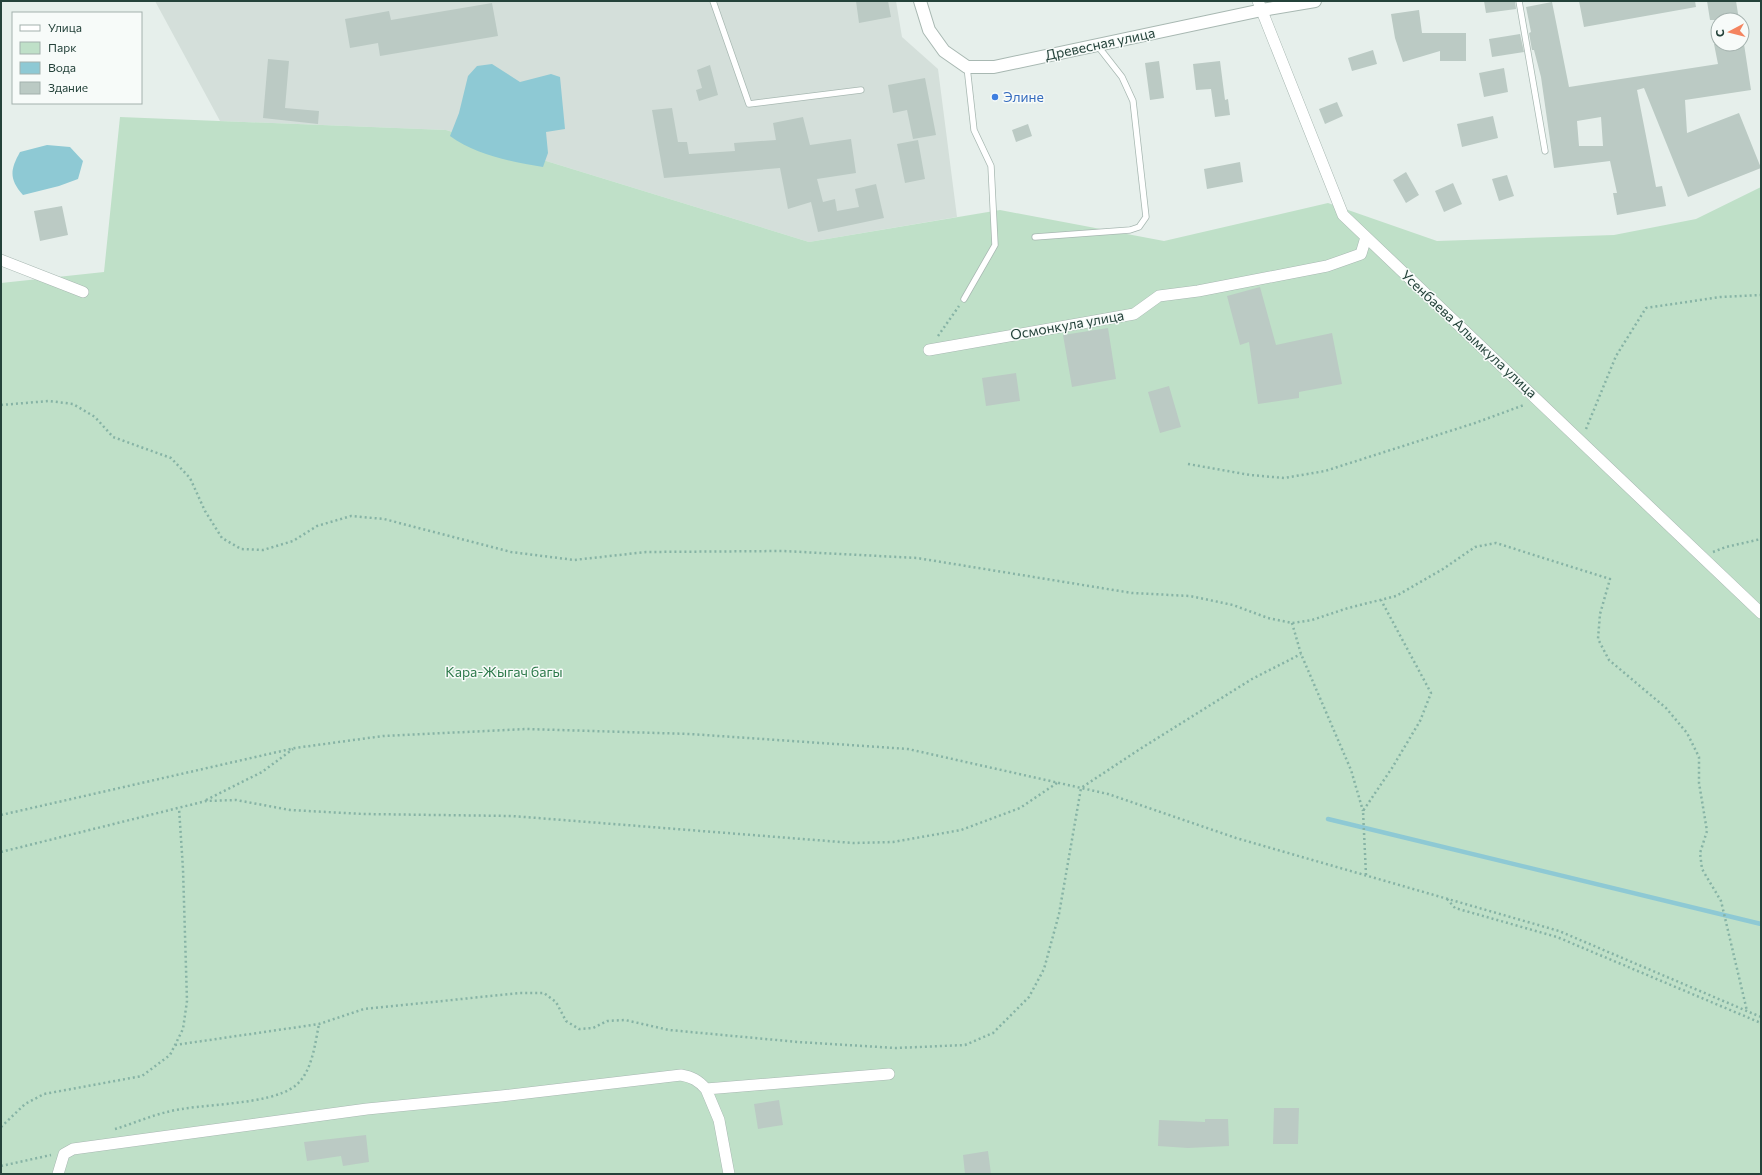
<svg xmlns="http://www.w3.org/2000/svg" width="1762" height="1175" font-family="Commissioner,sans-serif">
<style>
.built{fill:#d4dfda}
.green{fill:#bfe0c8}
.water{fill:#8ec9d4}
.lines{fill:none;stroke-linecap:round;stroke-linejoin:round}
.stream{stroke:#8ec9d4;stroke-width:4.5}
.building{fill:#bbcac4;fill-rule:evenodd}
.service-casing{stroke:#a8b8b2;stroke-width:7}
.minor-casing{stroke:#a8b8b2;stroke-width:12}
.tertiary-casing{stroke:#a8b8b2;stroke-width:14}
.path{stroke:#86b3a5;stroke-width:2.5;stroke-dasharray:2 3;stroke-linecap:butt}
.service{stroke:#fff;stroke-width:5.5}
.minor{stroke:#fff;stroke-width:11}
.tertiary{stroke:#fff;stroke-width:12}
.shop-dot{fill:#3f7fe0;stroke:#f7fbf9;stroke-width:1.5}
.labels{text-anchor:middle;stroke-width:3;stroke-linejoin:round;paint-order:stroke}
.street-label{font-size:14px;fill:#24423a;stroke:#f7fbf9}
.shop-label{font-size:14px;fill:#366cbe;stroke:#f7fbf9;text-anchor:start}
.park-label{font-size:14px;fill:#2d7a4b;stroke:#f7fbf9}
</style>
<rect width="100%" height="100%" fill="#e6efeb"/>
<!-- built -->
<path class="built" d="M155,1H896L902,37L938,69L957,217L809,242L446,130L220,121Z"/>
<!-- green -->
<path class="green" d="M120,117L446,130L809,242L1000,210L1164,241L1328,203L1437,241L1614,235L1696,219L1761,187V1174H1V283L104,272Z"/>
<!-- water -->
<path class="water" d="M492,64L520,82L551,74L560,77L565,129L546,132L548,153L543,167C512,162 476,155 450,136L459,113L468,76L477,66Z
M47,145L70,147L83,161L78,179L59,186L23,195C9,179 10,170 20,152Z"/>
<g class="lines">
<!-- stream -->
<path class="stream" d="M1328,819L1761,924"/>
</g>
<!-- building -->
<path class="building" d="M856,1H888L891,17L859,23Z
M1484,1H1515L1516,9L1486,13Z
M1579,1H1695L1696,7L1584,27Z
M1707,1H1736L1739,20H1710Z
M1552,2L1569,87L1718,64L1714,44H1744L1751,90L1685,100L1687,133L1739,113L1761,168L1688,197L1644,88L1637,90L1656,187L1662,186L1666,206L1617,215L1613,193H1617L1610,161L1554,168L1541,77L1534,50H1532L1529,33L1531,32L1526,7ZM1601,117L1603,146H1579L1577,121Z
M492,3L498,36L380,56L378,43L350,48L345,19L389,11L391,20Z
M1419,10L1422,33H1466V61H1440V51L1403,62L1395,38L1391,14Z
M1520,34L1524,52L1492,57L1489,39Z
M1373,50L1377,64L1352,71L1348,58Z
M268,59L289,61L285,108L319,111L318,124L263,118Z
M1159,61L1164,98L1150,100L1145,63Z
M1220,61L1225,100L1228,99L1230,115L1215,117L1211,89L1196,90L1193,64Z
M710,65L718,95L699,101L696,90L702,88L697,70Z
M1504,68L1508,92L1484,97L1479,73Z
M925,78L936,135L913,139L907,110L893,113L888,85Z
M1337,102L1343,116L1325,124L1319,109Z
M672,108L678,142H687L689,154L735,151L734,143L776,140L773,123L803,117L810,145L851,139L856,173L817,179L823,202L835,199L837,211L859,207L855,189L876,184L884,218L818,232L811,202L788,209L780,168L664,178L652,110Z
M1493,116L1498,138L1462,147L1457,124Z
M1028,124L1032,136L1016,142L1012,130Z
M918,140L925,179L905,183L897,144Z
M1240,162L1243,182L1207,189L1204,169Z
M1406,172L1419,195L1406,203L1393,180Z
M1507,175L1514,196L1499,201L1492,179Z
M1453,183L1462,204L1444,212L1435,191Z
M62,206L68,235L40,241L34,211Z
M1260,287L1276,345L1332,333L1342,384L1299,392V398L1258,404L1249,342L1240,345L1227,296Z
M1108,328L1116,379L1072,387L1063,335Z
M1016,373L1020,401L986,406L982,378Z
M1169,386L1181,427L1160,433L1148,392Z
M779,1100L783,1125L758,1129L754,1104Z
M1274,1108H1299L1298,1144H1273Z
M1205,1119H1228L1229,1146L1188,1148L1158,1146L1159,1120L1205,1122Z
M366,1135L369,1162L343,1166L341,1156L307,1161L304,1142Z
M988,1151L991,1174H965L963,1155Z"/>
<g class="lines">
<!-- service casing -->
<g class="service-casing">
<path id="service" d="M713,1L749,104L861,90
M1519,1L1545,151
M1035,237L1130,230L1139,227L1146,217L1133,101L1122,77L1097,45
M964,299L995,245L991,166L974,130L967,67"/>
</g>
<!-- minor casing -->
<g class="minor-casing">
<path id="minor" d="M1258,1L1343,215L1761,613
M1,260L83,292
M929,350L1134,314L1159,296L1198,291L1327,266L1361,254L1366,237
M706,1089L719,1120L729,1174
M58,1174L64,1154L73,1149L367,1109L501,1096L681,1075C692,1077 698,1080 706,1089L889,1074"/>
</g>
<!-- tertiary casing -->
<g class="tertiary-casing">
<path id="tertiary" d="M920,1L929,30L944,51L967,67H994L1262,10L1315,1"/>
</g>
<!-- path -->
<path class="path" d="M938,336L959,306
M1,405L49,401L73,404L95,417L113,437L171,458L190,478L205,511L222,538L241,549L263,550L293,541L317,526L351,516L384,519L511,552L574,560L646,552L783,551L917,558L1132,593L1190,596L1233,605L1268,618L1292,623L1312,620L1348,608L1396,596L1443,569L1475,547L1496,543L1610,579L1600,614L1598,639L1609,660L1666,708L1687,733L1699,757V783L1707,831L1700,853L1702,869L1721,901L1747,1011
M1586,429L1616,356L1646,308L1720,297L1761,295
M1188,464L1250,475L1284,478L1325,471L1475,423L1524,405
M1713,552L1726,547L1761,539
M1292,623L1301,654L1351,770L1363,811
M206,800L262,772L293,749
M1,815L295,748L383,736L527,729L690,734L908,749L1108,794L1236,838L1559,931L1761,1017
M1,852L206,801L236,800L290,810L363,814L512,816L853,843L893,842L961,830L1020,808L1057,783
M1366,875L1363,811L1392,768L1420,721L1431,693L1381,600
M1447,899L1455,908L1557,937L1761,1023
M175,1045L319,1024L364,1009L520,993H544L556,1002L566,1021L579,1029L593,1028L607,1021L625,1020L669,1030L798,1042L896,1048L965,1045L993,1033L1029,997L1044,969L1059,914L1081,788L1140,749L1252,679L1301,654
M1,1127L25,1104L44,1094L142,1076L170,1055L183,1029L187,1001L183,869L179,808
M115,1129C132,1124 150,1116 167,1112C200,1103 269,1106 295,1086C312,1073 315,1044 319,1024
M1,1166L51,1155"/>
<!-- service -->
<use href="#service" class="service"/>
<!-- minor -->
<use href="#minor" class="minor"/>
<!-- tertiary -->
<use href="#tertiary" class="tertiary"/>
</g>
<!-- markers -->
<circle class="shop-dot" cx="995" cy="97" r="4"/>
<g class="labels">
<!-- street labels -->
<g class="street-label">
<text transform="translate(1100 44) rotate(-12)" y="5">Древесная улица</text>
<text transform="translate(1067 325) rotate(-10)" y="5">Осмонкула улица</text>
<text transform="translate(1469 334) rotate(43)" y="5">Усенбаева Алымкула улица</text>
</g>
<!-- shop labels -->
<g class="shop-label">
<text x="1003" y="102">Элине</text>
</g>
<!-- park labels -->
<g class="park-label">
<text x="504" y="677">Кара-Жыгач багы</text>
</g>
</g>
<!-- border -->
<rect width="1762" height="1175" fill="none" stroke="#24423a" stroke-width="4"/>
<!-- legend -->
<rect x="12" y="12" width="130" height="92" fill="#f7fbf9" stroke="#a3b1ad"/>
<rect x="20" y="25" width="20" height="6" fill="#ffffff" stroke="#a3b1ad"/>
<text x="48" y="32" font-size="12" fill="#24423a">Улица</text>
<rect x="20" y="42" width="20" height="12" fill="#bfe0c8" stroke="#a3b1ad"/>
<text x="48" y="52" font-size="12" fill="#24423a">Парк</text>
<rect x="20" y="62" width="20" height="12" fill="#8ec9d4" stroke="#a3b1ad"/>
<text x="48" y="72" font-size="12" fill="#24423a">Вода</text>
<rect x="20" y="82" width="20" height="12" fill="#bbcac4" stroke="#a3b1ad"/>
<text x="48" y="92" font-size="12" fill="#24423a">Здание</text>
<!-- north arrow -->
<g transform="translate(1730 32) rotate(263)"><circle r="19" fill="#f7fbf9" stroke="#a3b1ad"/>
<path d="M0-3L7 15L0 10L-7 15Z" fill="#f4845f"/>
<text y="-6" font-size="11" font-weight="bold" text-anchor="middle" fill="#24423a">С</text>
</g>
</svg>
